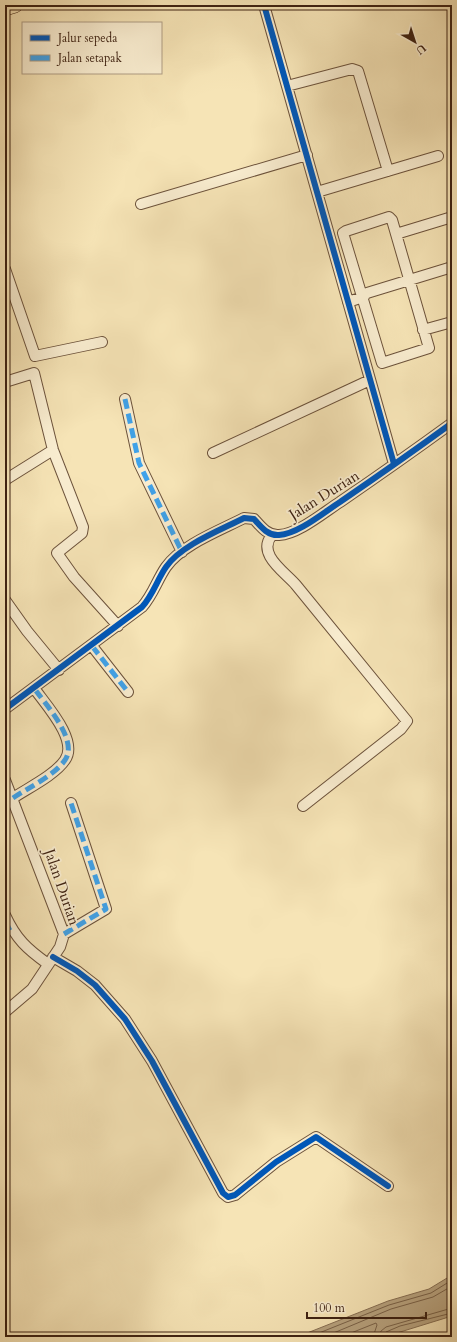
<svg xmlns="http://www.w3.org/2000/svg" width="457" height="1342" font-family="Cardo,serif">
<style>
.water{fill:#b7a27e;stroke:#876f53}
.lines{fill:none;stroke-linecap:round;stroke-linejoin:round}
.shore{stroke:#7a6248;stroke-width:1}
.minor-casing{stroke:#6c523b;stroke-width:12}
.highway-casing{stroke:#3e2212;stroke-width:16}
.minor{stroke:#f9edd0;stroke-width:10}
.highway{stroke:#f6e4b6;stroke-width:15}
.quiet{stroke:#3fa2ea;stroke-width:5;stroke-dasharray:10 5;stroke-linecap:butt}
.cycleway-casing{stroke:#f9edd0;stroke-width:8}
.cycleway{stroke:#0057b8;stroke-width:6}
.labels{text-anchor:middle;stroke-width:3.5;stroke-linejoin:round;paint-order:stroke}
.street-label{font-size:15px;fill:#3e2212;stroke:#f9edd0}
</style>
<rect width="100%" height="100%" fill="#f6e4b6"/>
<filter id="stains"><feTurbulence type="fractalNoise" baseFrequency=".005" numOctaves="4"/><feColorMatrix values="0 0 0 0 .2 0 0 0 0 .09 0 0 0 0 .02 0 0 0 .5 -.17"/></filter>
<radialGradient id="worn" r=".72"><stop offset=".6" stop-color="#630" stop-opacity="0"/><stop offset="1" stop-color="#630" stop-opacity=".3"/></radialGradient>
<!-- water -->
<path class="water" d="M452,1275V1316L384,1337H297L388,1301L429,1289Z"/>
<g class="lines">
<!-- shore -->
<path class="shore" d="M309,1337L389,1305L431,1293L452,1280
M324,1337L391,1309L433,1297L452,1286
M341,1337L376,1323L377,1325L373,1337
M379,1337L381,1331L386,1327L452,1308
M384,1337L386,1332L400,1326L452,1313"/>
<!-- minor casing -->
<g class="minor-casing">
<path id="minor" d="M264,5L394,464
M287,86L352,69L358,71L388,171
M317,192L438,156
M141,204L307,155
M389,217L392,220L429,348L382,363L343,233L346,231Z
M396,234L452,217
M5,269L35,356L102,342
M348,302L363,297L367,293L452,267
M423,330L452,322
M5,382L34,373L53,450L83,527L82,533L57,553L74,577L118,626
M125,399L139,463L182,552
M213,453L370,380
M5,480L53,450
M272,535C256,554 285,572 296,585L407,721L401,729L303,806
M5,600L27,631L59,670
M92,646L128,692
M5,709L142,607C153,595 157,580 166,567C181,545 221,530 244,518L254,519C261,527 268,536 279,535C298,534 323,513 340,502C378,476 415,450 452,423
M5,780L64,934L60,947L32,989L5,1012
M13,798C28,788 55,775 65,760C79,740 45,704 34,688
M5,915C16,939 27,949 48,964
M64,934L106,909L71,803
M53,957L77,971L95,985L125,1019L152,1061L223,1193L228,1197L235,1195L276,1162L316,1137L388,1186"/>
</g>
<!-- highway casing -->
<g class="highway-casing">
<path id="highway" d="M5,8L15,5"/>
</g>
<!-- minor -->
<use href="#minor" class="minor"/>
<!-- highway -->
<use href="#highway" class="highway"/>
<!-- quiet -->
<path class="quiet" d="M125,399L139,463L182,552
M92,646L128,692
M13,798C28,788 55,775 65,760C79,740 45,704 34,688
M5,930L11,927
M64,934L106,909L71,803"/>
<!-- cycleway casing -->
<g class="cycleway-casing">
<path id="cycleway" d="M264,5L394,464
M5,709L142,607C153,595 157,580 166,567C181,545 221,530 244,518L254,519C261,527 268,536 279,535C298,534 323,513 340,502C378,476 415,450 452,423
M53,957L77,971L95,985L125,1019L152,1061L223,1193L228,1197L235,1195L276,1162L316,1137L388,1186"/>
</g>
<!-- cycleway -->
<use href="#cycleway" class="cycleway"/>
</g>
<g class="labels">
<!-- street labels -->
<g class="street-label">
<text transform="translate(324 495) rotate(-32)" y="5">Jalan Durian</text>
<text transform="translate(62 887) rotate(71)" y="5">Jalan Durian</text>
</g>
</g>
<!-- margin -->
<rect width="457" height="1342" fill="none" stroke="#f6e4b6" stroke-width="20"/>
<rect x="6" y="6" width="445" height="1330" fill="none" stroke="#3e2212" stroke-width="2"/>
<rect x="10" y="10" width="437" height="1322" fill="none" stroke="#3e2212"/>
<!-- legend -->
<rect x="22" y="22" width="140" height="52" fill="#f9edd0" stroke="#ae9c84"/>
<rect x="30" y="35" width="20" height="6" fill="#0057b8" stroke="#ae9c84"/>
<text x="58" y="42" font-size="12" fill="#3e2212">Jalur sepeda</text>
<rect x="30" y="55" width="20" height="6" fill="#3fa2ea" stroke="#ae9c84"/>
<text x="58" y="62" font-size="12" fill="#3e2212">Jalan setapak</text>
<!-- north arrow -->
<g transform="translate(415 42) rotate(141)" stroke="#f9edd0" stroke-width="3" paint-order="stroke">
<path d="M0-3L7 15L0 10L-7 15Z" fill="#3e2212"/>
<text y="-6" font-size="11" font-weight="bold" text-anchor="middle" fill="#3e2212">U</text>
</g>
<!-- scale -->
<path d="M307 1312v6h119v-6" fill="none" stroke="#3e2212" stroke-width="2"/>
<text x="313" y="1312" font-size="12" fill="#3e2212" stroke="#f9edd0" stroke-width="3" paint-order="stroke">100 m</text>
<rect width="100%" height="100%" filter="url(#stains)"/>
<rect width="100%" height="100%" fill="url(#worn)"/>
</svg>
